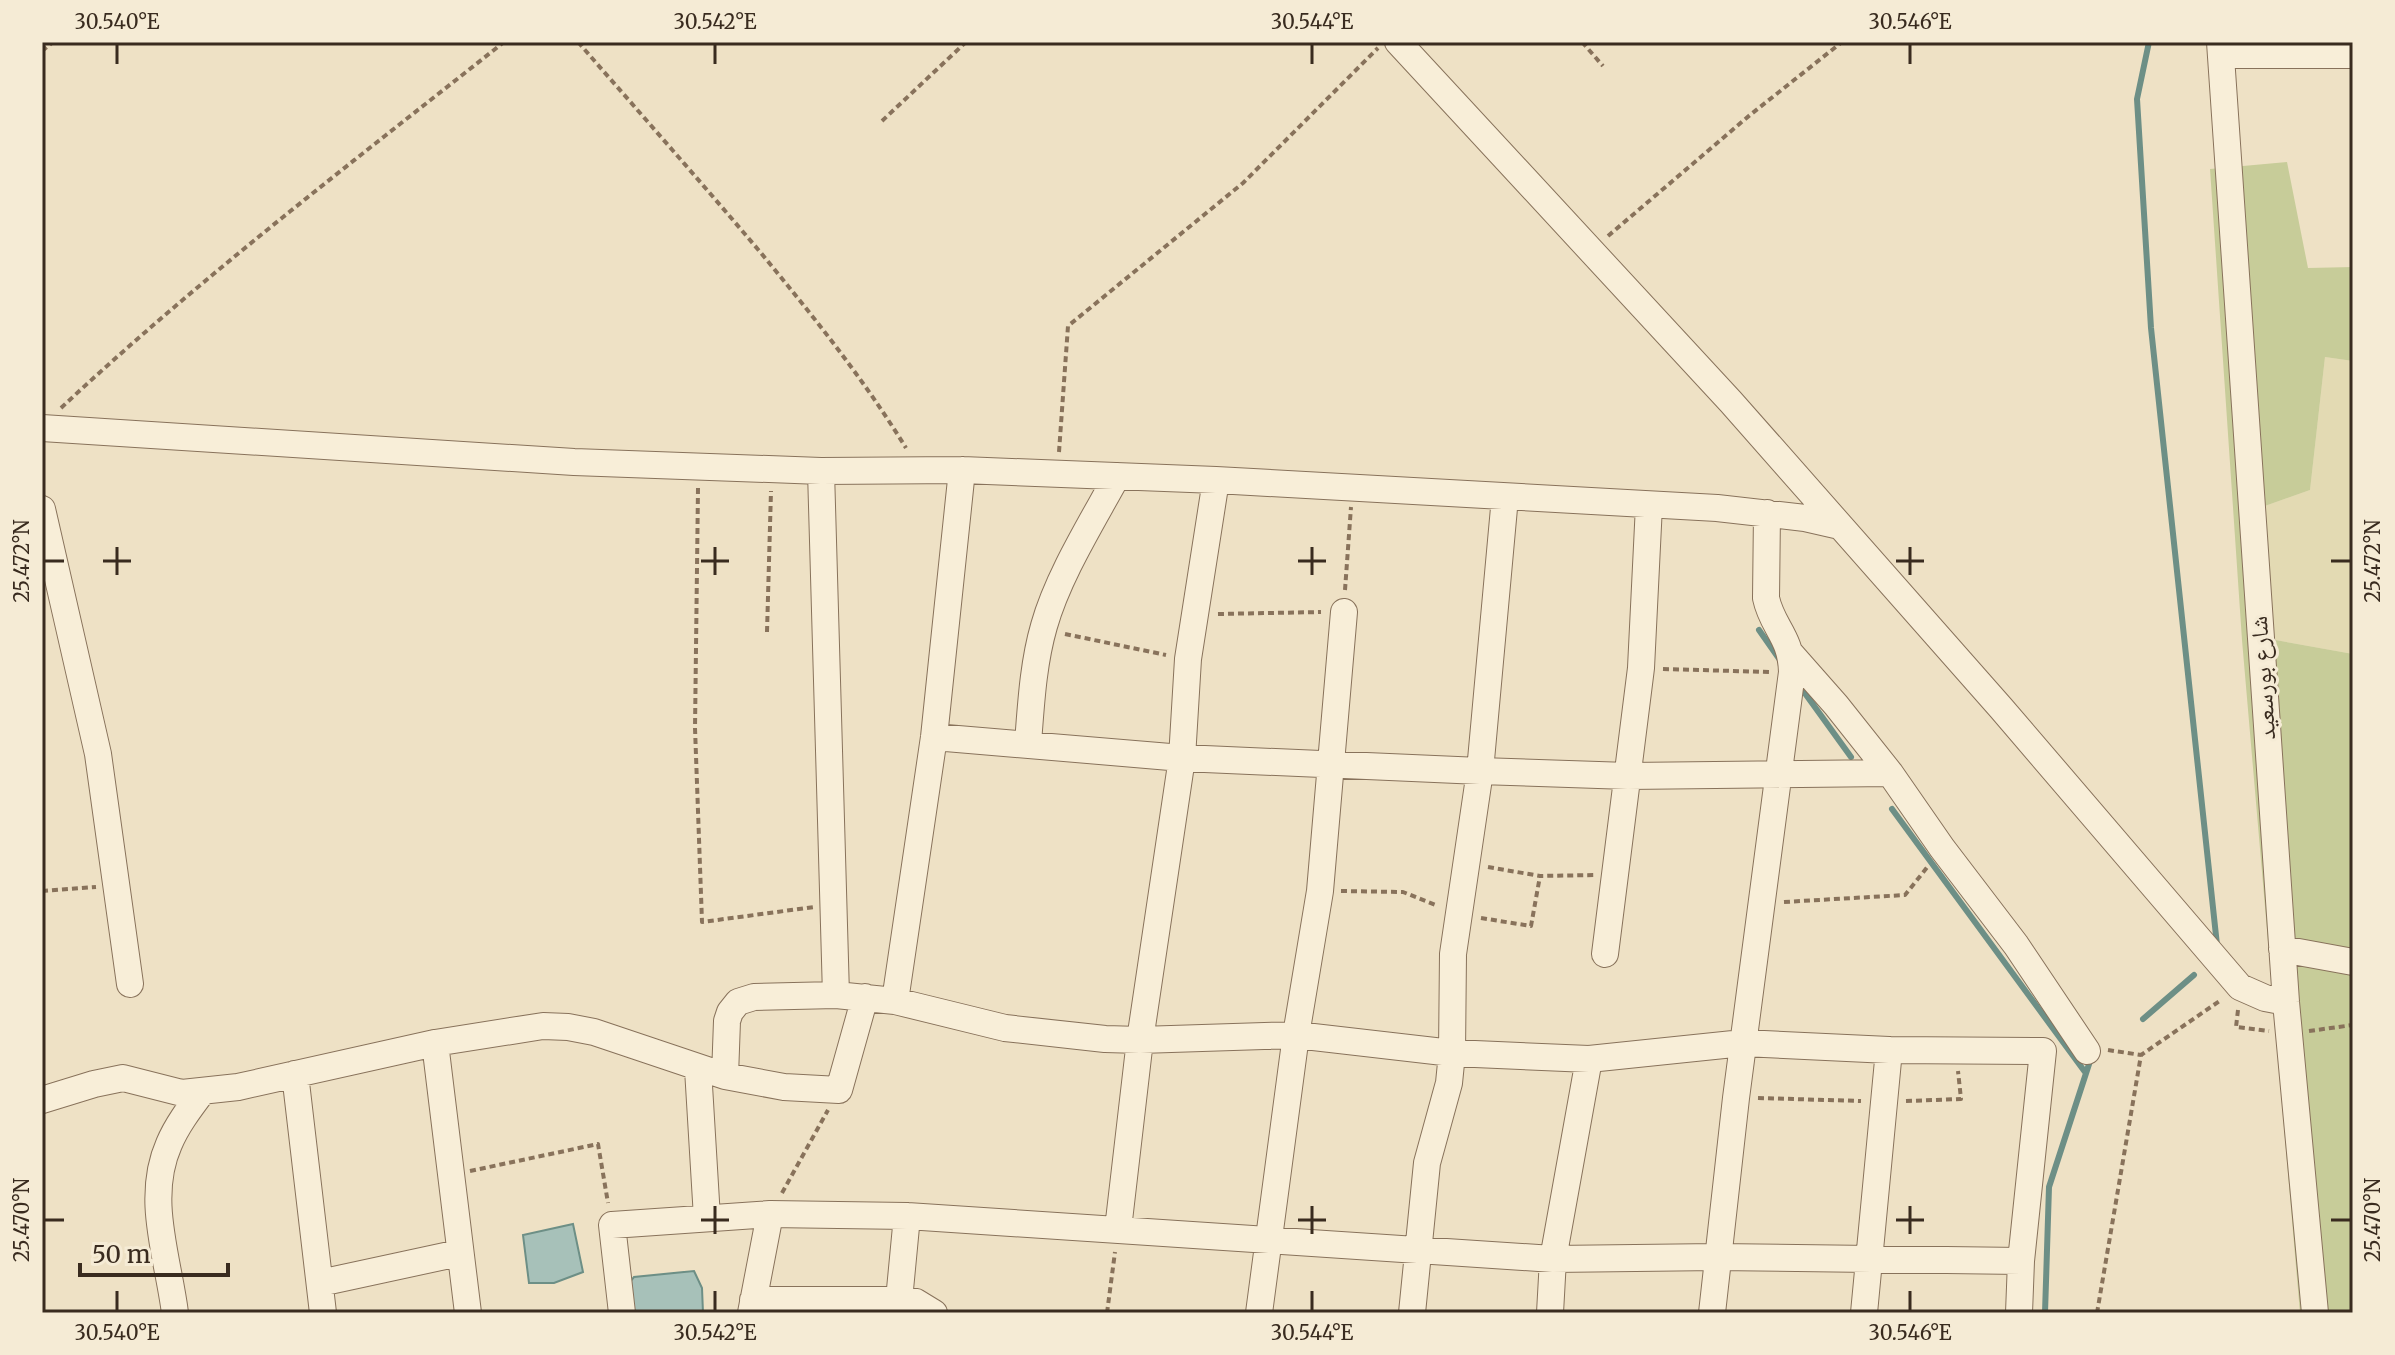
<svg xmlns="http://www.w3.org/2000/svg" width="2395" height="1355" font-family="Merriweather,'Noto Naskh Arabic',serif">
<style>
.farmland{fill:#e3dab3}
.green{fill:#c7cc99}
.water{fill:#a7c1b9;stroke:#6d8f86;stroke-width:2}
.lines{fill:none;stroke-linecap:round;stroke-linejoin:round}
.stream{stroke:#6d8f86;stroke-width:6}
.minor-casing{stroke:#88725b;stroke-width:28}
.path{stroke:#88725b;stroke-width:4;stroke-dasharray:6 4;stroke-linecap:butt}
.minor{stroke:#f8eed8;stroke-width:26}
.ticks{fill:none;stroke:#392b1f;stroke-width:3}
.labels{text-anchor:middle;stroke-width:6;stroke-linejoin:round;paint-order:stroke}
.street-label{font-size:24px;fill:#392b1f;stroke:#f5ebd5}
.neatline{fill:none;stroke:#392b1f;stroke-width:3}
.ticks-label{font-size:20px;text-anchor:middle;fill:#392b1f}
</style>
<rect width="100%" height="100%" fill="#eee1c5"/>
<!-- farmland -->
<path class="farmland" d="M2325,357L2353,361V654L2270,639L2262,507L2310,490Z"/>
<!-- green -->
<path class="green" d="M2287,162L2308,268L2353,267V361L2325,357L2310,490L2262,507L2270,639L2353,654V1313H2300L2242,640L2210,169Z"/>
<!-- water -->
<path class="water" d="M573,1224L583,1272L554,1283H529L523,1235Z
M694,1271L702,1288L703,1313H625L624,1289L634,1277Z"/>
<g class="lines">
<!-- stream -->
<path class="stream" d="M2149,42L2137,99L2151,328L2217,945
M1759,630L1780,660
M1799,685L1851,757
M1892,809L2085,1072
M2143,1019L2194,975
M2045,1313L2049,1187L2091,1058"/>
<!-- minor casing -->
<g class="minor-casing">
<path id="minor" d="M1398,42L1731,402L2001,708L2240,987L2265,998L2286,1002
M2220,42L2286,1002L2315,1313
M2221,55H2353
M42,428L574,462L821,471L962,470L1216,480L1717,508L1805,518L1840,526
M821,471L836,995
M42,509L98,754L130,984
M1791,654L1836,705L1890,773L1942,848L2016,945L2087,1051
M934,737L1182,758L1480,771L1628,776L1890,773
M1028,743C1031,705 1033,664 1044,626C1058,576 1092,522 1117,476
M2282,949L2353,962
M1605,954L1641,668L1649,505
M895,1001L934,737L962,470
M435,1043L468,1313
M698,1069L707,1218
M295,1074L323,1313
M725,1076L727,1021L730,1012L738,1002L754,997L836,995L895,1001L1005,1028L1105,1039L1140,1040L1296,1035L1452,1053L1589,1059L1743,1043L1889,1050L2043,1051L2021,1261L2019,1313
M42,1100L94,1084L123,1078L182,1093L238,1087L435,1043L543,1026L568,1027L594,1032L725,1076L784,1087L839,1090L865,997
M1118,1229L1140,1040L1182,758L1188,659L1216,480
M320,1283L459,1253
M753,1300H899L916,1302L934,1313
M899,1300L907,1216
M175,1313C168,1257 145,1198 169,1144C177,1125 190,1108 202,1092
M622,1313L612,1225L770,1214L907,1216L1553,1259L1717,1257L2021,1261
M751,1313L770,1214
M1259,1313L1296,1035L1320,891L1344,612
M1412,1313L1427,1163L1449,1083L1452,1053L1453,954L1480,771L1505,497
M1550,1313L1553,1259L1589,1059
M1712,1313L1736,1098L1792,672C1791,636 1772,627 1766,598L1767,513
M1864,1313L1889,1050"/>
</g>
<!-- path -->
<path class="path" d="M578,42C639,112 701,182 761,253C813,316 863,378 906,448
M1582,42L1603,66
M42,51L53,42
M882,121L966,42
M1608,236L1750,115L1842,42
M61,408C201,277 354,161 504,42
M1059,452L1068,326L1243,183L1378,48
M698,488L695,728L702,922L814,907
M1345,590L1351,507
M1218,614L1321,612
M767,632L771,491
M1065,634L1166,655
M1663,669L1770,672
M1488,867L1540,876L1594,875
M42,891L96,887
M1341,891L1403,892L1438,906
M1784,902L1905,895L1929,865
M1481,918L1531,926L1540,876
M2238,1010L2236,1027L2269,1031
M2309,1031L2353,1025
M2108,1050L2141,1055
M1758,1098L1861,1101
M1906,1101L1961,1099L1958,1071
M470,1171L598,1144L608,1203
M782,1193L828,1110
M1107,1313L1115,1252
M2097,1313L2141,1055L2221,1000"/>
<!-- minor -->
<use href="#minor" class="minor"/>
</g>
<!-- ticks -->
<path class="ticks" d="M117,44V64M715,44V64M1312,44V64M1910,44V64M117,547V575M715,547V575M1312,547V575M1910,547V575M44,561H64M103,561H131M701,561H729M1298,561H1326M1896,561H1924M2331,561H2351M715,1206V1234M1312,1206V1234M1910,1206V1234M44,1220H64M701,1220H729M1298,1220H1326M1896,1220H1924M2331,1220H2351M117,1291V1311M715,1291V1311M1312,1291V1311M1910,1291V1311"/>
<g class="labels">
<!-- street labels -->
<g class="street-label">
<text transform="translate(2263 678) rotate(-94)" y="8">شارع بورسعيد</text>
</g>
</g>
<!-- border -->
<rect width="2395" height="1355" fill="none" stroke="#f5ebd5" stroke-width="88"/>
<!-- scale -->
<path d="M80 1263v12h148v-12" fill="none" stroke="#392b1f" stroke-width="4"/>
<text x="92" y="1263" font-size="24" fill="#392b1f" stroke="#f5ebd5" stroke-width="6" paint-order="stroke">50 m</text>
<rect x="44" y="44" width="2307" height="1267" class="neatline"/>
<g class="ticks-label">
<text x="117" y="29">30.540°E</text>
<text x="715" y="29">30.542°E</text>
<text x="1312" y="29">30.544°E</text>
<text x="1910" y="29">30.546°E</text>
<text transform="translate(22 561) rotate(-90)" y="7">25.472°N</text>
<text transform="translate(2373 561) rotate(-90)" y="7">25.472°N</text>
<text transform="translate(22 1220) rotate(-90)" y="7">25.470°N</text>
<text transform="translate(2373 1220) rotate(-90)" y="7">25.470°N</text>
<text x="117" y="1340">30.540°E</text>
<text x="715" y="1340">30.542°E</text>
<text x="1312" y="1340">30.544°E</text>
<text x="1910" y="1340">30.546°E</text>
</g>
</svg>
